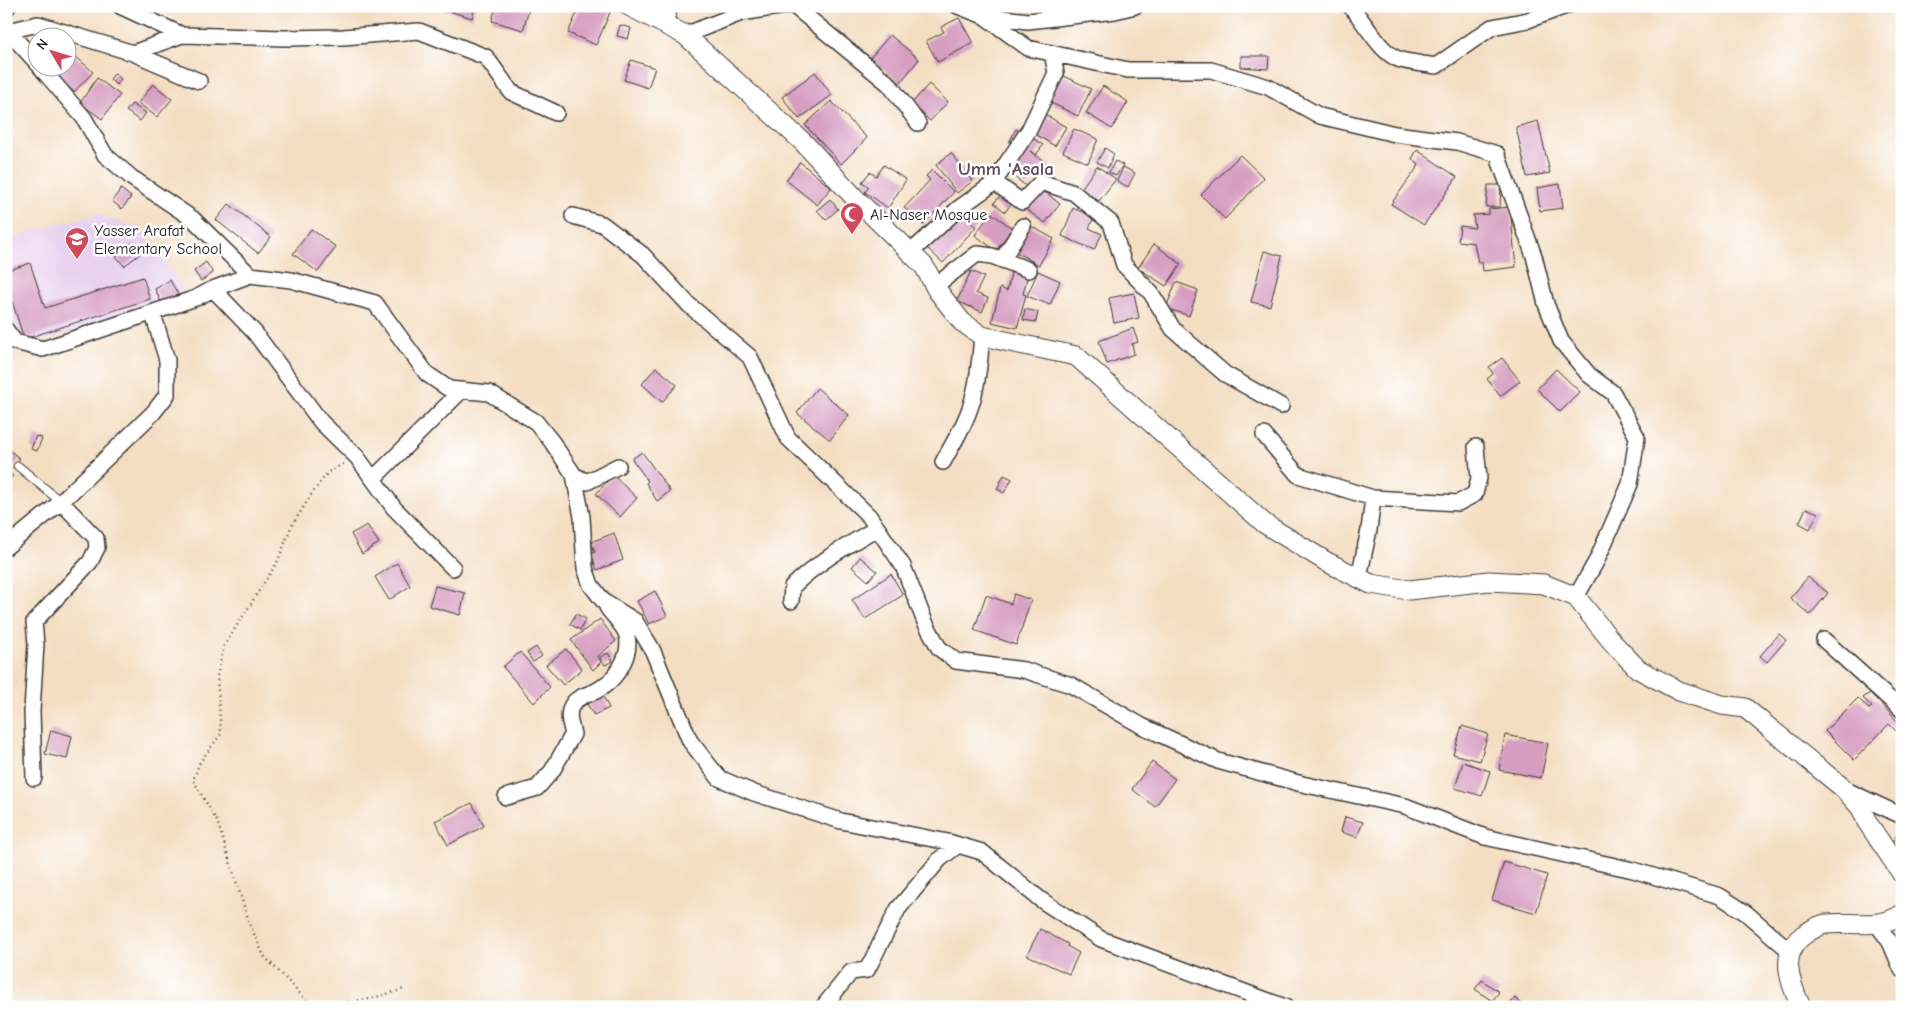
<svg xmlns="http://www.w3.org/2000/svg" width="1908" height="1013" font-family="'Comic Neue',sans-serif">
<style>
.built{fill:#e8d2ef}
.building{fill:#d79ec2}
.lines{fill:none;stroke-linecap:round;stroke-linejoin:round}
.service-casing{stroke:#3c3935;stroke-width:10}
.minor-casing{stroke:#3c3935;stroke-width:18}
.tertiary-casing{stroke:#3c3935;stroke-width:21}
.path{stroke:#3c3935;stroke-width:2.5;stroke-dasharray:1 4;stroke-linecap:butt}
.service{stroke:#fff;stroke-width:8}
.minor{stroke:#fff;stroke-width:15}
.tertiary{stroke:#fff;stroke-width:19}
.labels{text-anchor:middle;stroke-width:5;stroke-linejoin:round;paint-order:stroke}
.poi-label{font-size:16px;fill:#1c1c1c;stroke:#fff;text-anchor:start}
.quarter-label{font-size:19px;font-weight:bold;fill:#5d4a56;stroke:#fff}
</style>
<rect width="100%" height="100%" fill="#fff"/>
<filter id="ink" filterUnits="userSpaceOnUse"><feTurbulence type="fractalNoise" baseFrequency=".02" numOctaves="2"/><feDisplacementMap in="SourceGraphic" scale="10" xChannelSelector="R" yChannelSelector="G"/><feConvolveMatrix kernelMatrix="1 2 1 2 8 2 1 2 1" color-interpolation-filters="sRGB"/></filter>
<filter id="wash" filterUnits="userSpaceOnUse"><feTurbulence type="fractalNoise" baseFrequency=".0096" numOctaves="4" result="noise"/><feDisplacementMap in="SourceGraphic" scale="20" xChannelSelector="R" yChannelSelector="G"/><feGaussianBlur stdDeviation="1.12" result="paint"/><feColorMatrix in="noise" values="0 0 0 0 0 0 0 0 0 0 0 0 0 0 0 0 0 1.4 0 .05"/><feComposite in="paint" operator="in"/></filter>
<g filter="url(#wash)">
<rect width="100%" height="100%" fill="#f4dec2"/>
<!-- built -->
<path class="built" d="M98,214L141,229L155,251L172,272L187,299L57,337L27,344L17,332L6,304V242L31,231Z"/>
<g id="blocks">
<!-- building -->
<path class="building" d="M407,6H425L423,12Z
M440,6H475L472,18L439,8Z
M496,6H530L523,30L492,21Z
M580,6H602L611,10L596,45L568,33Z
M959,18L973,43L938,62L926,41L944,32L941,27Z
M620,25L631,28L628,39L617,36Z
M890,35L919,59L900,83L870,58Z
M70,51L93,72L74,92L51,71L55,68H68V54Z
M1241,56H1269L1268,69L1241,67Z
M631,60L655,68L648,88L624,80Z
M815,72L832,95L799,119L782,97Z
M115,73L121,79L116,85L110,79Z
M1060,74L1091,89L1078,116L1047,101Z
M97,78L120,95L102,119L80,103Z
M153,84L172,99L157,117L138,103Z
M929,84L948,102L930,121L912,103Z
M1103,86L1128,102L1112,129L1086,113Z
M831,101L867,138L841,164L805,125Z
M132,104L146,113L140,121L126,111Z
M1044,114L1066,127L1055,146L1033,133Z
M1538,121L1550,173L1527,177L1516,127Z
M1016,129L1024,134L1017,146L1009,142Z
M1074,129L1098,139L1088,163L1063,152Z
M1031,137L1043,145L1036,155L1030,151L1050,166L1044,175L1039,171L1027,187L1006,170Z
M1105,148L1114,154L1108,168L1097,162Z
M1417,150L1457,177L1424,225L1391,204L1419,165L1412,159Z
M951,153L973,181L957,193L936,165Z
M1240,155L1264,178L1225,219L1201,195Z
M1115,161L1123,165L1116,176L1109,172Z
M800,162L831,188L817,205L786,180Z
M884,165L906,180L888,208L865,192L869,187L862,182L870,172L876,176Z
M1097,166L1116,179L1099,201L1081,189Z
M1123,167L1135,173L1128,187L1117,181Z
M932,170L954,192L923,225L904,208L930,180L926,176Z
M1560,184L1563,208L1540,211L1537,188Z
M1488,185H1501L1500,207H1486Z
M1040,188L1060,204L1045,223L1024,208Z
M121,189L131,197L122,209L112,201Z
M1000,196L1011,204L1005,212L994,203Z
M830,199L838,209L826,220L817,210Z
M229,204L271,237L258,253L216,220Z
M1510,207L1516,267L1483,271L1482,262L1478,263L1474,243L1458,241L1460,226L1475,228L1473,215L1489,214V209Z
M1073,208L1094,217L1089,228L1102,234L1094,250L1062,236Z
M959,211L976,227L943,263L926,247Z
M991,213L1012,228L996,251L975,235Z
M1029,225L1054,239L1039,265L1014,251Z
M311,229L336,247L318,272L293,254Z
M132,244L140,254L124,266L116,256Z
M1154,244L1181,264L1166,286L1138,268Z
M1264,251L1282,256L1270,306L1251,302Z
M206,262L213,273L201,281L194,271Z
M30,263L45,308L143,277L150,299L24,339L6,282V271Z
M1012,269L1028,274L1023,294L1026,295L1017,328L992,322L1000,288L1007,291Z
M971,271L984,277L976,293L988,298L982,312L957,301Z
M1038,271L1060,281L1050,305L1027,296Z
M170,280L179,296L162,304L155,289Z
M1176,282L1198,290L1189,316L1166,308Z
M1134,293L1139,318L1114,323L1109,298Z
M1025,309L1038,312L1036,322L1023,320Z
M1133,328L1138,342L1132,344L1134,354L1107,364L1099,341Z
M1502,358L1520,381L1500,396L1487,379L1493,374L1489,367Z
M656,367L677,385L662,402L642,384Z
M1556,369L1580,392L1560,412L1537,389Z
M817,388L849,415L830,440L797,413Z
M6,394H8L10,416H6Z
M36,436L42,438L37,451L31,449Z
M6,447L20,459L8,472L13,476L6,483Z
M642,452L670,491L657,501L646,483L648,481L632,459Z
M613,475L637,498L620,517L596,494Z
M1004,475L1012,479L1004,493L997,489Z
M1806,508L1818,513L1810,529L1799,523Z
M367,525L379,543L362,554L351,534Z
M614,533L623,560L597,570L591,554L595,552L591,542Z
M860,557L877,571L868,581L852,567Z
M397,563L410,586L389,600L375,577Z
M891,574L903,595L865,619L852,600Z
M1808,577L1828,593L1810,615L1790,598Z
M435,586L465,593L460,615L429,606Z
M655,591L667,616L649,624L637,601Z
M1014,594L1031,600L1016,645L974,630L986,595L1011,604Z
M576,614L586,619L580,630L570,624Z
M600,619L616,641L598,656L601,662L593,670L571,640Z
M1779,634L1786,640L1767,662L1760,656Z
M536,647L542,656L533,662L527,653Z
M566,649L582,669L563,685L546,665Z
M520,652L550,687L534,703L503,667Z
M608,653L613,661L605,665L600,657Z
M1870,693L1902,726L1897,732L1889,724L1854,760L1825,731L1858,698L1869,709L1872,707L1863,698Z
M603,696L609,708L594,715L587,704Z
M1462,726L1488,734L1480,761L1453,754Z
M51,730L72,736L67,759L45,754Z
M1505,735L1548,743L1541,778L1499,770Z
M1152,762L1175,779L1155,807L1132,789Z
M1463,762L1490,771L1482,796L1455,788Z
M472,803L484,826L448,845L435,821Z
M1345,817L1363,822L1357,837L1341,832Z
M1902,827V862L1891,844Z
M1504,862L1547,875L1536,913L1492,900Z
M1040,929L1068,944L1067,946L1079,953L1069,974L1027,955Z
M1482,980L1499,992L1492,1001L1475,989Z
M1515,998L1526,1007H1508Z"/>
</g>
</g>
<g filter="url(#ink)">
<use href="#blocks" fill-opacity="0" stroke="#3c3935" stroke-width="1"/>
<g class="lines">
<!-- service casing -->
<g class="service-casing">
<path id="service" d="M18,466L61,502"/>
</g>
<!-- minor casing -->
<g class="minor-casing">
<path id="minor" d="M120,6L182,35L285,38L343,37L419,31L486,57L511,92L556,113
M794,6L889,84L918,123
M958,6L984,16L1028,48L1128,70H1211L1268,87L1320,116L1395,134L1457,142L1497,154L1534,256L1546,304L1561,341L1589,375L1613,393L1637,437L1630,484L1597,560L1576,597
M1350,6C1365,21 1380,54 1401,60C1412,63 1425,64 1436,66L1492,27L1528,20L1566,6
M6,9L8,6
M985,16L1028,21L1115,11L1135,6
M665,25L670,6
M6,26L8,31L38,64
M8,31L38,24L133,53L199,81
M685,35L741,13L785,6
M133,53L182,35
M41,68L84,118L105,155L132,178L193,219L250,275
M994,182L1022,202L1041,182L1074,193L1111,223L1124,265L1151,293L1173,329L1225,374L1281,406
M573,216L602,224L643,255L689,305L750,357L788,438L869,516L903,566L925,622L939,648L956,661L1024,670L1071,685L1142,726L1218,761L1302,784L1405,806L1485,837L1633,870L1720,896L1746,913L1790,951
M911,252L959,208L990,186L994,182L1029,130L1056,73L1052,53
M1002,260L1023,226
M935,286L977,254L992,256L1029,270
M213,289L255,333L321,422L357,457L394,508L453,568
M6,330L15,342L43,349L196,298L213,289L250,275L291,280L375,303L427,374L449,389L489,393L536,422L552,442L574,475L582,517L585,568L591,585L604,602L635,621L652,649L690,741L719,778L754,793L841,821L948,842L982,852L1041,900L1101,939L1285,1007
M1264,435L1298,475L1373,498L1458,503L1475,494L1479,478L1476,447
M943,462C955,440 969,418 974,394C979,375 980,356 982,336
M574,475L587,482L618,466
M373,479L461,391
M6,547L61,502L153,413L167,395V360L153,314
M1359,577L1369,530L1373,498
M791,601L792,587C819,561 845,547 877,528
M1824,640L1902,710
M34,778L32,711L36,644L34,622L90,562L97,548L96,538L61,502
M1846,790L1902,816
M506,797L537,788L552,771L573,734C571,725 567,717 571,707C575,697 587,695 596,691C614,682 632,657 627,636C625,627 613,616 607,607
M1876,923L1890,942L1902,970
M823,1007L851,972L867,970L898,909L940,859L958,845"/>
</g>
<!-- tertiary casing -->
<g class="tertiary-casing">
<path id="tertiary" d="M629,6L685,35L803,142L855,198L924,266L937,290L962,322L982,336L1076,356L1265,524L1327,562L1371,584L1409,590L1489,581L1544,584L1576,597L1613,643L1638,669L1679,691L1722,705L1745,708L1843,788L1861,808L1867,822L1902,874
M1801,1007C1790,983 1778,952 1805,934C1811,930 1819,925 1826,924C1852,921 1879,930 1902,914"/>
</g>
<!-- path -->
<path class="path" d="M343,464L328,472L311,495L291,527L278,561L224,646L217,676L221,734L200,762L193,780L217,821L250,925L264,956L312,1006L370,999L404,989"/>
<!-- service -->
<use href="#service" class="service"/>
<!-- minor -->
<use href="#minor" class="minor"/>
<!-- tertiary -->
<use href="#tertiary" class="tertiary"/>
</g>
</g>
<!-- icons -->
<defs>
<g id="mosque-pin" transform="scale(1.25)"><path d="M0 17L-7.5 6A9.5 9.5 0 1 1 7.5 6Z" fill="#d1495b" stroke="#fff"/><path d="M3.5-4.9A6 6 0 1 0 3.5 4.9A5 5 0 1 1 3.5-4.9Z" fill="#fff"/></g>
<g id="school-pin" transform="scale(1.25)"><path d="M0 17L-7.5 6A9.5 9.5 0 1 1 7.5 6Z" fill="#d1495b" stroke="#fff"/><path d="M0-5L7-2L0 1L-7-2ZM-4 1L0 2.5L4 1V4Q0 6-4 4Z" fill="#fff"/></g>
</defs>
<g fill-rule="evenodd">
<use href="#mosque-pin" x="852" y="214"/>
<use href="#school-pin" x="77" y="239"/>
</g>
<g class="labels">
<!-- poi labels -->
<g class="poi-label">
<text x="870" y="220">Al-Naser Mosque</text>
<text x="94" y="236">Yasser Arafat<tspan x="94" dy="18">Elementary School</tspan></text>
</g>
<!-- quarter labels -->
<g class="quarter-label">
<text x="1006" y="175">Umm 'Asala</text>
</g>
</g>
<!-- margin -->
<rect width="1908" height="1013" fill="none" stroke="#fff" stroke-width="25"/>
<!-- north arrow -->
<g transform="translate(52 52) rotate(308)"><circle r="24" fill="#ffffff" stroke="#a4a4a4"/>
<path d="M0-4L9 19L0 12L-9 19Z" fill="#d1495b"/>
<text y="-8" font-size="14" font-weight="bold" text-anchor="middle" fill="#1c1c1c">N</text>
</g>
</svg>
